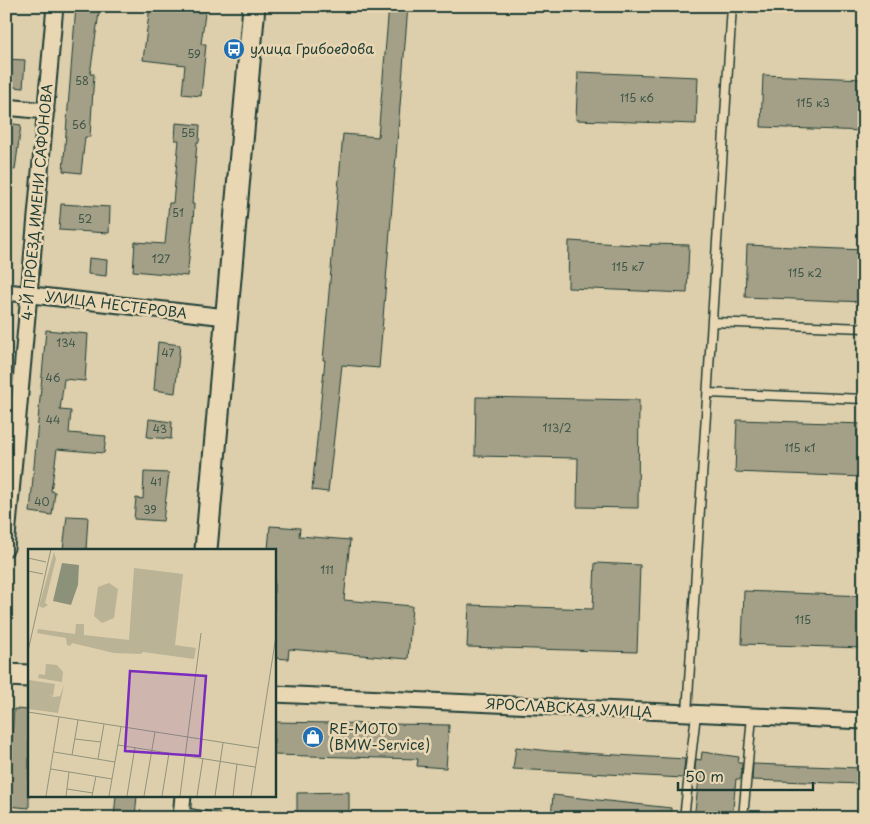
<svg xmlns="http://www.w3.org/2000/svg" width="870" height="824" font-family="'Playpen Sans',sans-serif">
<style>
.building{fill:#a3a087;stroke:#1f3d34}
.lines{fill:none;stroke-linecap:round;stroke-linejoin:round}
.lane-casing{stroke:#1f3d34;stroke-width:11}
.street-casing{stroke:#1f3d34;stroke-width:19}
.secondary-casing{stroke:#1f3d34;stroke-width:25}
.lane{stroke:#e9d7b4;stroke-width:8}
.street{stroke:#e9d7b4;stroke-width:15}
.secondary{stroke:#e9d7b4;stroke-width:21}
.labels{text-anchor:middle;stroke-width:5;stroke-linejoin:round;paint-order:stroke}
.number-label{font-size:11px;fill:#405649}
.poi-label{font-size:14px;fill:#1f3d34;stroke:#e9d7b4;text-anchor:start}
.street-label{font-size:14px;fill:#1f3d34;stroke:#e9d7b4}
.inset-road{fill:none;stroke:#91947c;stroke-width:1}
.view{fill:#7b2cbf;fill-opacity:0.15;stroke:#7b2cbf;stroke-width:2.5}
.inset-edge{fill:none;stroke:#1f3d34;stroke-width:2.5}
</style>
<rect width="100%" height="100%" fill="#ddceac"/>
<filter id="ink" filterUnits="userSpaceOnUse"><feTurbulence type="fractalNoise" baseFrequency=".02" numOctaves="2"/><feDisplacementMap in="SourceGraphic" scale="10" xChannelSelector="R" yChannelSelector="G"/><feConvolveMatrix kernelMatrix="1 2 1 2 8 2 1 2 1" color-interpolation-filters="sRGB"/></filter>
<g filter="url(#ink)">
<!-- building -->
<path class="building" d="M76,6H100L90,74H94L90,137H85L81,173L63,171Z
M150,6H206L201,44H206L201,96L182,94L185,65L143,60Z
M389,6H408L379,368L342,365L328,492L312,490L325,360H323L343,134L378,137Z
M7,59L25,60L23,88L6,86Z
M578,72L698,77L696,124L576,120Z
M763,75L864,79V131L761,127Z
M6,123L21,125L15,170L6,169Z
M176,123L200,125L199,142H197L192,204H194L193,224L187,276L133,271L135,242L165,244L169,203H173L179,140H175Z
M61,204L110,207L109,233L59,230Z
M569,241L651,246L650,244L689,245L687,293L568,288Z
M747,245L864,250V302L745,297Z
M89,258L107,260L106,276L88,274Z
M46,330L88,334L85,381L64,379L60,410L71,411L69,433L106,436L104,453L57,449L51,491L55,492L52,515L30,512Z
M158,342L180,345L175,393L154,390Z
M476,397L639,400L638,508L577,507L578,458L475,456Z
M149,419L172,422L171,439L147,437Z
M737,420L864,424V477L735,472Z
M144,472L169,473L163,521L134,519L136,498L143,499Z
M67,516L88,517L86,550H63Z
M270,526L300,528L299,536L350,540L344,600L412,606L408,659L289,649L288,659L274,658V550H268Z
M595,563L640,565L637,652L467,647L469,605L593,609Z
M744,591L864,596V648L742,644Z
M14,709L29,710V808L7,806Z
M274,722L449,725L446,768L417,766L418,759L274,755Z
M516,747L549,751L685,759L683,778L513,769Z
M702,752L739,757L738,763H742L741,779H736L732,818H694L699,779L694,778L696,759L701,760Z
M753,764L862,768L861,784L752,780Z
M349,792V818H297V793Z
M116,795H137L135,818H114Z
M553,795L671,808V818H551Z"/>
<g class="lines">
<!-- lane casing -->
<g class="lane-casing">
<path id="lane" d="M712,322L864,328
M708,393L864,399
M687,713L732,6
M181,812L216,818
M684,818L696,714
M743,818L752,716"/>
</g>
<!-- street casing -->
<g class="street-casing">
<path id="street" d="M6,107L46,111
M6,292L226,317
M6,548L55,6
M274,694L864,721
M181,818L183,795"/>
</g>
<!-- secondary casing -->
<g class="secondary-casing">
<path id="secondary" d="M206,550L254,6
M6,675L29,676"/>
</g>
<!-- lane -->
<use href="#lane" class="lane"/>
<!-- street -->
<use href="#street" class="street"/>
<!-- secondary -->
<use href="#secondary" class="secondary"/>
</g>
</g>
<!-- icons -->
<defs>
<g id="bus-disc" transform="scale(1.125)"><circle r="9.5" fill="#1f6fb2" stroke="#e9d7b4"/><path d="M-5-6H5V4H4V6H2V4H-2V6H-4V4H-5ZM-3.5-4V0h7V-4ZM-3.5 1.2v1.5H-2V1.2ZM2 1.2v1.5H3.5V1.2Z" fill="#fff"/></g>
<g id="shop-disc" transform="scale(1.125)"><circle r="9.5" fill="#1f6fb2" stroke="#e9d7b4"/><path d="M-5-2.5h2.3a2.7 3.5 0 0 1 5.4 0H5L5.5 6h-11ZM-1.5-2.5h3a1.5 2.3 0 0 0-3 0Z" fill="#fff"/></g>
</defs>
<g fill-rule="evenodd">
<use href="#bus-disc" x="234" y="49"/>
<use href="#shop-disc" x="313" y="737"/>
</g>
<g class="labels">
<!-- number labels -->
<g class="number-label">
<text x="194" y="58">59</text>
<text x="82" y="85">58</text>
<text x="637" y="102">115 к6</text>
<text x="813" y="107">115 к3</text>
<text x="79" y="129">56</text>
<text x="188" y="137">55</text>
<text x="178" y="217">51</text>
<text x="85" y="223">52</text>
<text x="161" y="263">127</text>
<text x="628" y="271">115 к7</text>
<text x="805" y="277">115 к2</text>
<text x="66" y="347">134</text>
<text x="168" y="357">47</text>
<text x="53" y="382">46</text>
<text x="53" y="424">44</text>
<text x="557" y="432">113/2</text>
<text x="160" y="433">43</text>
<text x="800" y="452">115 к1</text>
<text x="156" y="486">41</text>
<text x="42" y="506">40</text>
<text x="150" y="514">39</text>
<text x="327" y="574">111</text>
<text x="803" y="624">115</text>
</g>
<!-- poi labels -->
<g class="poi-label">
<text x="250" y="54">улица Грибоедова</text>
<text x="329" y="734">RE-MOTO<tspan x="329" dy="16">(BMW-Service)</tspan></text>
</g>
<!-- street labels -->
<g class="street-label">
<text transform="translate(37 202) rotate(-85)" y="5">4-Й ПРОЕЗД ИМЕНИ САФОНОВА</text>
<text transform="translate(116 305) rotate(7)" y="5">УЛИЦА НЕСТЕРОВА</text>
<text transform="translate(569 708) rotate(3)" y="5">ЯРОСЛАВСКАЯ УЛИЦА</text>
</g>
</g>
<!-- overview -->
<g transform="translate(28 549)">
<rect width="248" height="248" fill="#ddceac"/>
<path d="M26,3L28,10L17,54L20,56L15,59L11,57ZM106,19L155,25L147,96L168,99L166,110L115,103L113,105L86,104L44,94L42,97L39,96L38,89L9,84L10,80L47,85L48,75H56V86L101,91ZM81,34L90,40L86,69L74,74L66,67L70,38ZM18,115L29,116L35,123L34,133L10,129L11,125L25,127L17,126ZM1,131L27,135L25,147L20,146L26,148L32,147L36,136L30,164L0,160Z" fill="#bab396"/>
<path d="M34,14L51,16L50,36L43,56L25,52Z" fill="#8c917a"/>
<path class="inset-road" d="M0,9L18,13M0,22L15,25M0,102L23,0M0,163L230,199M47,190L73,193M90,196L227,218M26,203L87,213M44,206L50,171M70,210L76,175M23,220L84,230M39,240L65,244M18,247L31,168M38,247L41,223M64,247L68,227M81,247L93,178M99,247L107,198M116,247L127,183M134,247L141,204M152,247L173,84M169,247L175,209M187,247L195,194M205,247L209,215M223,247L248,87"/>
<path class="view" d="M102,122L178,127L172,207L97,202Z"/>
<rect width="248" height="248" class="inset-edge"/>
</g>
<!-- margin -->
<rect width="870" height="824" fill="none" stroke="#e9d7b4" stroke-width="25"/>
<rect x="12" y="12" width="845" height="799" fill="none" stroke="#1f3d34" stroke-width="2" filter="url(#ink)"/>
<!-- scale -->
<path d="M678 782v8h135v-8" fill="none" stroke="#1f3d34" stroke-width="2.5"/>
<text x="685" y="782" font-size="15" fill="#1f3d34" stroke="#e9d7b4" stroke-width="4" paint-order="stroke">50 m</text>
</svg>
